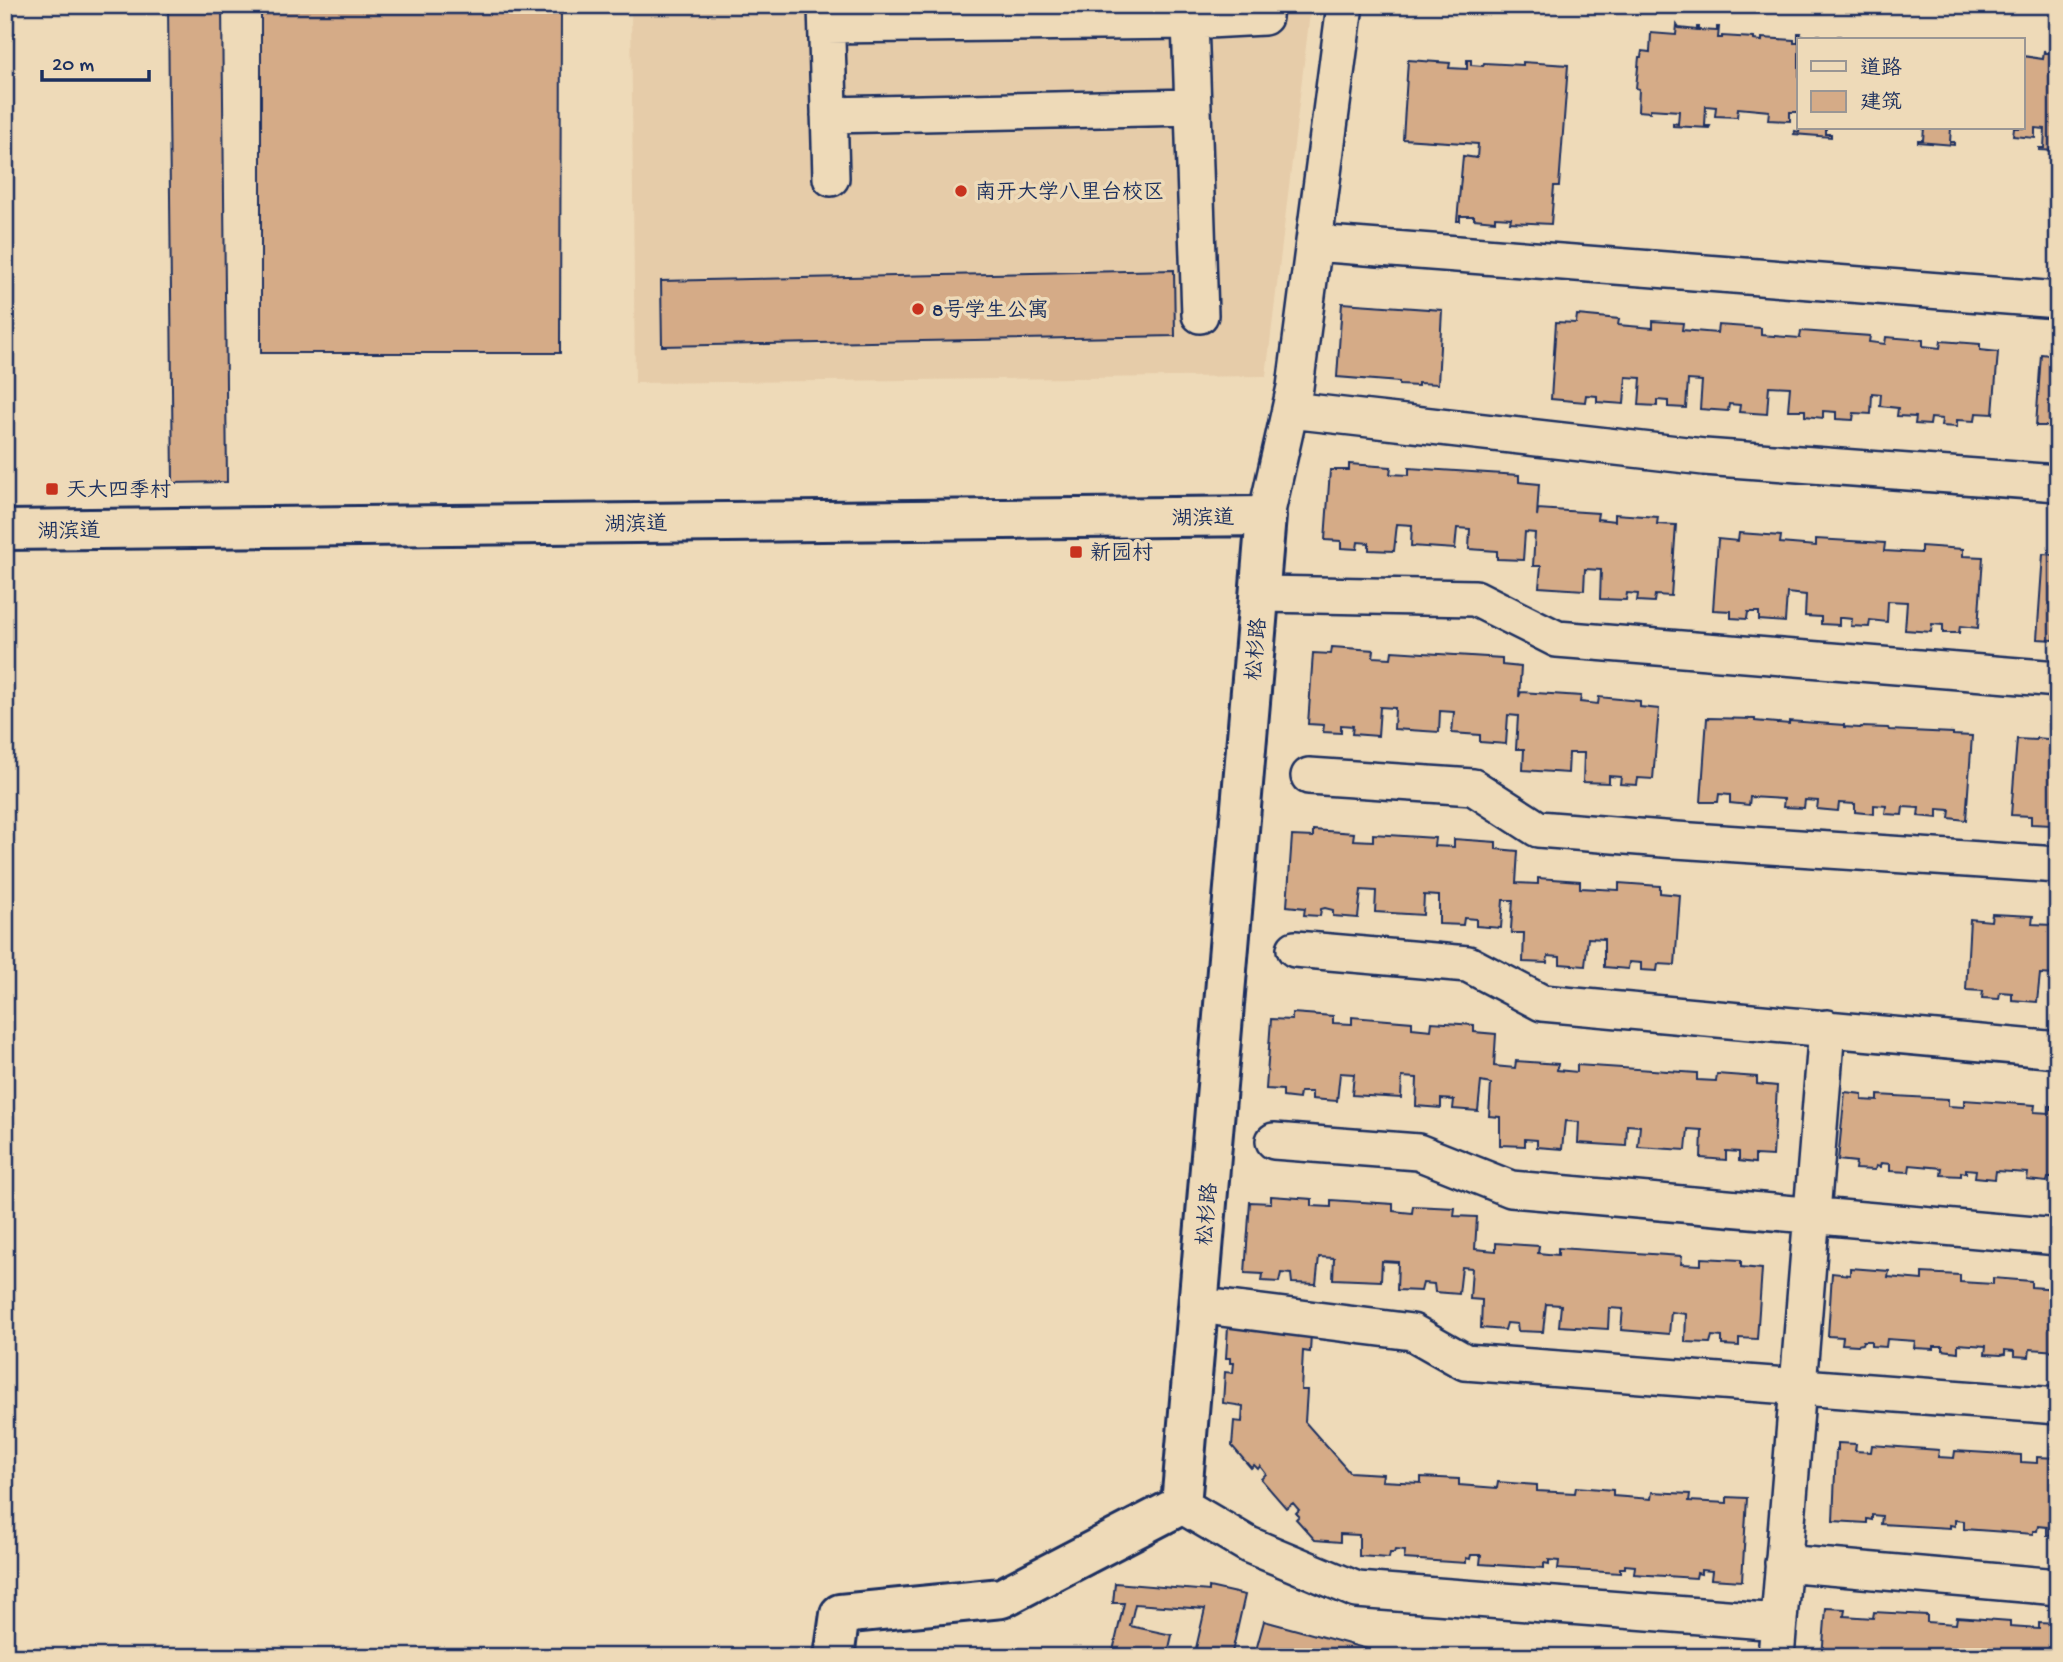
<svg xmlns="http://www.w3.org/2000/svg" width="2063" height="1662" font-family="'Gochi Hand','LXGW WenKai TC',sans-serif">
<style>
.built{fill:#e6cca9}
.building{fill:#d5ab87;stroke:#1b2f5e;stroke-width:2}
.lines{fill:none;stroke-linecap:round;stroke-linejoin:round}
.minor-casing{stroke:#1b2f5e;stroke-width:40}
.tertiary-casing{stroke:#1b2f5e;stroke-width:44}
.minor{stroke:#eedab8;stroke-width:35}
.tertiary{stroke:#eedab8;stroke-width:38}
.poi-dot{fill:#c8321e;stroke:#eedab8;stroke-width:2.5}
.labels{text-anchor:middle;stroke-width:7;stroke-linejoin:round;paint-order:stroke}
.poi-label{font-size:21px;fill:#1b2f5e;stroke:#eedab8;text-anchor:start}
.street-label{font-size:21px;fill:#1b2f5e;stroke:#eedab8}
</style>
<rect width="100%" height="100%" fill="#eedab8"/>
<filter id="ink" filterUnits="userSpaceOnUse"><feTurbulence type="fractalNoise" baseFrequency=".0143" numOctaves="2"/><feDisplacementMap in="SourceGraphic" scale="14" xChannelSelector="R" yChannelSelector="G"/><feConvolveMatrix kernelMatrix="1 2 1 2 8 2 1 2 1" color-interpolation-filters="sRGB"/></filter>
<g filter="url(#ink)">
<!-- built -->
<path class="built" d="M631,5H1311L1266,376L635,383Z"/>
<!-- building -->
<path class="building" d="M168,5H222L227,482L173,483Z
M261,5H561L560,353H261Z
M1470,5H1533V12L1470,7Z
M1677,25L1679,28L1697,30V27H1699V30L1717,31V27H1719L1718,38H1722V36L1754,38V40L1762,41V38L1794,40V43H1798V33H1801L1800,36L1818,38V35H1820V38L1838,39V36H1840V40H1799V112H1790V121L1768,120L1769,111L1738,108L1737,117L1715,116L1716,107L1706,106L1705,126H1710L1709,128L1673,126V123L1678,124L1679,111L1650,109V112L1638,111L1639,89L1636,88L1639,57H1641L1642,51L1650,52L1651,33L1676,35Z
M2044,50L2045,53H2058V151L2039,150V148H2044L2045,129L2035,128V138L2013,136L2014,128H2023V56L2043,59Z
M1408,60L1450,63L1449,68L1467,69V60H1471V65L1483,66L1484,63L1523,65V62L1568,65L1559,186H1554L1551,224L1510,222L1511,218L1495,217V221L1474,219V216H1460V221H1457L1463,156L1477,158L1478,144L1403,139Z
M1800,128H1826V134H1831V137L1794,134L1795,131L1799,132Z
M1924,128H1951L1950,142H1954V145L1918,142V140H1923Z
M1174,270L1175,336L662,346L661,281Z
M1342,303L1442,310L1438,384L1418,383V386L1399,385V382L1337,377Z
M1577,315L1619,319L1618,325L1653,328V321L1683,323L1682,330L1717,333L1718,325L1761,328V335L1800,338L1801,331L1870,336L1869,342L1885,344L1886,337L1923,340V346L1940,348L1941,341L1980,344V350L1998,352L1993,414L1976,413L1975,421L1957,420V427L1941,426L1942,419L1931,418L1930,425L1915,424L1916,417L1897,416L1898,408L1880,406L1881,394L1872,393L1871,414L1854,413L1853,420L1836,419V412L1823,411V418L1805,416V410H1788L1790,387L1769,386L1767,414L1739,412L1740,405L1729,404L1728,411L1700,409L1702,381L1688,380L1686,408L1668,407V401L1657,400V406L1639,405L1641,378L1626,377L1624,404L1597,402V396L1586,395L1585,402L1551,399L1556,322L1576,323Z
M2041,354L2058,356V434H2053V426H2036Z
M1349,464L1391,467L1390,474L1409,475V468L1519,475V482L1539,484L1537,516L1538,509L1598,513L1597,519L1615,521V514L1658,517L1657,524L1676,525L1671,596L1655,595L1654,602L1637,601L1638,594L1627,593L1626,600L1600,599L1601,570L1585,569L1584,590L1539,587L1541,566H1533L1535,533L1525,532L1523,560L1497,559V551L1469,549L1470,529L1457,528L1455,549L1411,546L1412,525L1397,524L1394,551L1369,550V543L1358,542L1357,549L1341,548V541L1325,540L1330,470H1349Z
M1739,533L1781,536L1780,543L1816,546V539L1885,543L1884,551L1921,553V546L1963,549V556L1983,557L1978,628L1960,626L1959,633H1943V625L1932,624L1931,632L1905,630L1907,602L1888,601L1887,622L1870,620L1869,627L1851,626L1852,619L1843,618H1839V625L1821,624V617L1805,616L1806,595L1787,593L1785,622L1759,620V612H1748L1747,619L1731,618V611L1713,610L1718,539L1738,541Z
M2043,554L2058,555V635H2054V640L2037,639Z
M1332,647L1374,650L1373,657L1391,658L1392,651L1502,658V665L1521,667L1519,697L1521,692L1581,696L1580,702L1598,704L1599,697L1640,701V707L1659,709L1653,779L1638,778L1637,785L1620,784L1621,777L1609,776V783L1583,782L1584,753H1569L1568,773L1523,770L1524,749H1516L1518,716L1508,715L1506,744L1480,742V735L1452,733L1454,712L1440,711L1439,732L1394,729L1395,708L1380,707L1378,736L1352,734L1353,726L1341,725V733L1323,732L1324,725L1308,724L1313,653L1331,654Z
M1707,718L1755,719V721L1789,724V721L1844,725V727L1860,728L1861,727L1888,728L1889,730L1953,733V735L1972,736L1966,820L1949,818L1950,810L1938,809V818L1918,816L1919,808L1903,807L1902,815L1885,814L1886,806L1874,805V814L1855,812V804L1839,803L1838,811L1817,809L1818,801L1805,800L1804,808L1783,807L1784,799L1750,797L1749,805L1730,803V795L1719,794L1718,802H1701Z
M2036,738L2058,740V817H2052V825L2031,824V816L2011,815L2017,739L2036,740Z
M1313,830L1354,833L1353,840L1373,841V834L1435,838L1434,846L1454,847V839L1496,842V849L1518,851L1516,883L1538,884V878L1580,881V888L1619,890V883L1660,886V893L1680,895L1675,965L1658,964L1657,971L1641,970V963L1629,962L1628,969L1604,967V939L1588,938L1585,966L1560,964V957L1548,956L1547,963L1523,962L1524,933H1512L1511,929L1513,900H1503L1501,928L1476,926V919L1464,918L1463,925L1439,924V896L1424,895L1423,915L1375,912L1376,891L1361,890L1358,918L1333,916V910L1325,908L1321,909L1320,916L1304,915L1305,908L1287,906L1292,836L1313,837Z
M1992,914L2033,916L2032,924L2052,925V918H2058V998L2053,997L2055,975L2040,974L2037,1002L2012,1000V993L2000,992L1999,999L1982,998L1983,991L1966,990L1970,919L1991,921Z
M1292,1013L1333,1016V1023L1352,1024V1017L1412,1022V1028L1431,1030L1432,1022L1474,1025V1032L1496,1034L1494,1066L1515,1068L1516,1061L1558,1064L1557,1070L1577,1072V1065L1697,1073V1080L1716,1081L1717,1074L1757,1077V1084L1777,1086L1773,1156L1755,1155V1163L1739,1161V1152L1726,1151V1160L1701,1158L1702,1130L1688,1129L1686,1150L1638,1147L1640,1126L1627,1125L1626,1146L1578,1143L1579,1122L1565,1121L1562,1149L1537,1147V1140L1525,1139V1146L1500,1145V1117L1489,1116L1491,1084L1481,1082L1478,1111L1453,1109L1454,1100L1441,1099V1108L1416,1106L1417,1078L1402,1077L1401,1098L1352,1095L1354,1074L1340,1073L1337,1101L1312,1099V1092H1300L1299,1099L1283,1097V1090L1266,1089L1271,1019L1292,1020Z
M1845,1092L1862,1094V1100L1878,1101V1095L1948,1099V1106L1964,1107V1100L2035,1105L2034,1112L2050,1113V1106H2058V1175H2053L2052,1178H2048L2047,1182L2027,1180L2028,1173L1996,1171L1995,1179L1975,1177L1976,1170L1966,1169V1173L1961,1172V1176L1941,1175L1942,1168L1910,1165L1909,1172L1890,1171V1164L1881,1163L1880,1167L1876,1166L1875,1170L1855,1169L1856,1162L1838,1160Z
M1271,1196L1312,1199V1206L1331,1207V1200L1393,1204V1211L1412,1213L1413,1206L1455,1208L1454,1216L1477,1217L1475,1249L1496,1251V1243L1539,1246L1538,1253L1558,1255V1248L1682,1256L1681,1264L1701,1265V1258L1741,1260V1267L1762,1269L1757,1339L1739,1338V1346L1722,1345V1337L1712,1336L1710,1343L1685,1342L1686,1314L1671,1312L1669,1334L1621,1330L1623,1309L1609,1308L1608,1329L1559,1326L1561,1305L1546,1304L1543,1332L1518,1331L1517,1324L1507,1323L1505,1330L1481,1328L1482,1300L1470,1299L1472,1268L1462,1267L1459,1294L1435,1292L1434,1284L1423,1283L1421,1291L1397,1290L1398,1262L1382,1261L1381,1281L1333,1279L1334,1258L1319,1257L1316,1284L1292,1283L1291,1274L1281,1273L1279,1282L1262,1281L1263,1274L1245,1273L1250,1202L1271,1203Z
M1850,1268L1889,1271L1888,1277L1922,1280V1273L1960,1275V1282L1993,1284V1278L2031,1281V1287L2058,1289V1359L2057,1351L2030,1349L2029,1357L2014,1356V1351L2005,1350V1354L2001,1355L1985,1354L1986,1346L1958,1344V1352L1943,1350V1346H1934V1349L1914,1348L1915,1341L1887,1339L1886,1347L1871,1346V1341H1863L1862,1344L1858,1345L1842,1344L1843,1337L1828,1336L1832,1273L1850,1275Z
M1228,1327L1311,1333L1310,1352L1303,1351L1301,1390H1307L1305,1422L1349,1472L1383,1474L1382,1481L1421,1483V1477L1459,1479V1485L1497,1488L1498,1482L1537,1485V1491L1575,1493L1576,1487L1613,1490V1496L1651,1499L1652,1492L1690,1494L1689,1501L1727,1503V1497L1747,1498L1742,1581L1711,1579L1712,1571L1701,1570V1574L1697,1573L1696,1578L1634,1574L1635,1566L1625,1565V1568H1620V1573L1558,1569L1559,1561L1549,1560V1564L1544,1563V1568L1480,1564L1481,1555H1471L1470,1559L1466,1558V1563L1404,1559L1405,1551L1395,1550L1394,1553H1390L1389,1558L1359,1556V1535L1340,1534V1542L1315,1540L1296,1519L1299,1516L1296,1513L1299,1510L1293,1503L1286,1508L1261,1479L1266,1474L1260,1466L1258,1469L1254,1465L1251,1468L1232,1446L1234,1421L1242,1422L1243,1406L1223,1403L1225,1372L1233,1373L1234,1363H1230V1358H1226Z
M1838,1443L1856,1444L1855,1451L1871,1452L1872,1445L1939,1450L1938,1457L1954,1458L1955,1451L2021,1455V1462L2037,1463V1457L2058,1458V1536L2047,1535V1527L2038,1526L2037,1531H2033V1534L1964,1529V1521L1955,1520V1526L1950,1525V1528L1881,1524L1882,1516L1872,1515V1520L1867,1519V1523L1833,1521L1836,1449L1838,1450Z
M1115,1583L1209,1591V1587L1245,1595L1231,1657H1194L1205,1609L1135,1604L1130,1626L1172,1635L1167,1657H1136L1113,1651L1124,1603H1113Z
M1826,1608L1845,1609L1844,1616L1873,1618L1874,1612L1927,1615V1622L1956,1624L1957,1617L2010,1621V1627L2039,1629V1623L2058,1624V1657H1822Z
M1264,1621L1397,1657H1265L1255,1654Z"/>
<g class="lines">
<!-- minor casing -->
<g class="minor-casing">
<path id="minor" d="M826,5L831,178
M1190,21L1200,315
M827,25L1190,21L1264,17L1265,5
M829,115L1193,107
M1314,243L2058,300
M1290,410L1704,457L2058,483
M1266,516L1295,387L1345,5
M1259,594L1475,598L1557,639L2058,679
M1309,776L1473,787L1538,829L1676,840L2058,865
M1295,949L1468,964L1542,1003L2058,1050
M1274,1141L1418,1152L1511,1189L2058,1237
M1221,1308L1412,1332L1465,1362L2058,1406
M1181,1505L1249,1545L1357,1590L1779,1622
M1783,1563L2058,1587
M1776,1657L1827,1028"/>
</g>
<!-- tertiary casing -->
<g class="tertiary-casing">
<path id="tertiary" d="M5,530L1266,516L1181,1505L1002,1598L840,1614L834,1657"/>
</g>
<!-- minor -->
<use href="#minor" class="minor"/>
<!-- tertiary -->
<use href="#tertiary" class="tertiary"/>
</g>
</g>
<!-- markers -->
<g class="poi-dot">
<circle cx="961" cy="191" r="7"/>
<circle cx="918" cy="309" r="7"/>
<rect x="45" y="482" width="14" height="14" rx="3.5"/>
<rect x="1069" y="545" width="14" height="14" rx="3.5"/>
</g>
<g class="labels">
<!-- poi labels -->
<g class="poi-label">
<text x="975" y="198">南开大学八里台校区</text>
<text x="932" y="316">8号学生公寓</text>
<text x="66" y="496">天大四季村</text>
<text x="1090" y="559">新园村</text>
</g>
<!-- street labels -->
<g class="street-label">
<text transform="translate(1203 517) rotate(-1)" y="7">湖滨道</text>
<text transform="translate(636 523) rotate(-1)" y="7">湖滨道</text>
<text transform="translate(69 530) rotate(-1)" y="7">湖滨道</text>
<text transform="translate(1255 649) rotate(-85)" y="7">松杉路</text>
<text transform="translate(1206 1214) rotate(-85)" y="7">松杉路</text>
</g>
</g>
<!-- margin -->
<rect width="2063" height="1662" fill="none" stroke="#eedab8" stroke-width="28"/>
<rect x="14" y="14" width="2035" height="1634" fill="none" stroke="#1b2f5e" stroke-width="2.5" filter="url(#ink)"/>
<!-- legend -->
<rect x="1797" y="38" width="228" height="91" fill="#eedab8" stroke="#9a9694" stroke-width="2"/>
<rect x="1811" y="61" width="35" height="10" fill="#eedab8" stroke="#9a9694" stroke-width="2"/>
<text x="1860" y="74" font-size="21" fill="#1b2f5e">道路</text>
<rect x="1811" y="91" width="35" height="21" fill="#d5ab87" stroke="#9a9694" stroke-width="2"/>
<text x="1860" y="108" font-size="21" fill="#1b2f5e">建筑</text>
<!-- scale -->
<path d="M42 70v10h107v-10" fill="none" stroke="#1b2f5e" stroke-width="3.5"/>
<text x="52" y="70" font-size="21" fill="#1b2f5e" stroke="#eedab8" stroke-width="5" paint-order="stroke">20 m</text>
</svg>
